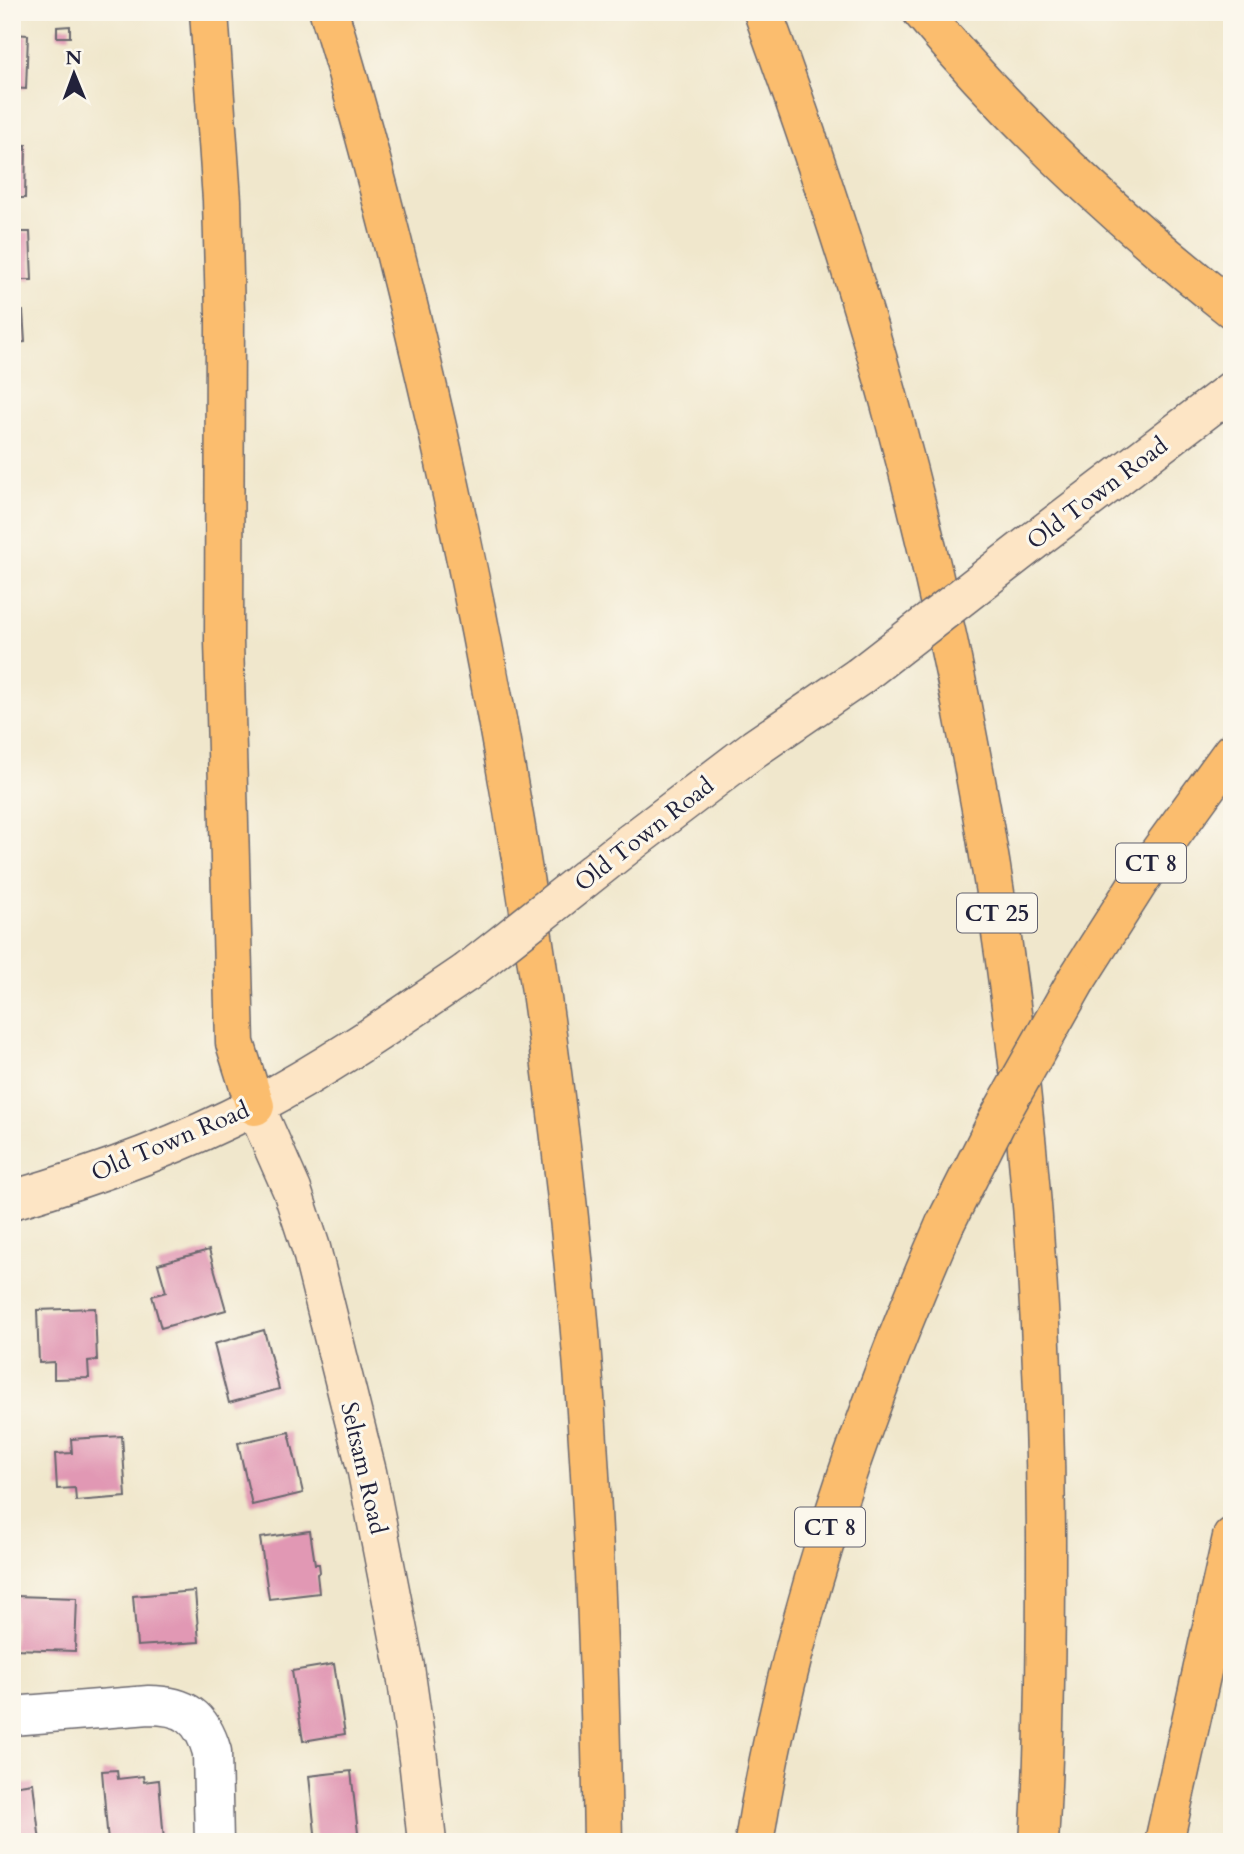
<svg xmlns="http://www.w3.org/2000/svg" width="1244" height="1854" font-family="Cardo,serif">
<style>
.building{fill:#e198b4}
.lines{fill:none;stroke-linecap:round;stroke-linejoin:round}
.street-casing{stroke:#6a676e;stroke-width:41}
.secondary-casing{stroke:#6a676e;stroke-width:41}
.highway-casing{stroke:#6a676e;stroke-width:41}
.street{stroke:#fff;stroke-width:38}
.secondary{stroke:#fde5c5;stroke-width:38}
.highway{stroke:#fbbd6e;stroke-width:38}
.secondary-bridge-casing{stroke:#6a676e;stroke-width:41;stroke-linecap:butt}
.highway-bridge-casing{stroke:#6a676e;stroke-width:41;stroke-linecap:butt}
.secondary-bridge{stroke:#fde5c5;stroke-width:38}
.highway-bridge{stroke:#fbbd6e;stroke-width:38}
.labels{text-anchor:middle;stroke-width:6;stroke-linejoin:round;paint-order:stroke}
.shield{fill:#fbf7ec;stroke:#636270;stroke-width:2}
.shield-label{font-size:23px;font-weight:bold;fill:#22223b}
.street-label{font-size:24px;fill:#22223b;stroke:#fbf7ec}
</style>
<rect width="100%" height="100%" fill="#fbf7ec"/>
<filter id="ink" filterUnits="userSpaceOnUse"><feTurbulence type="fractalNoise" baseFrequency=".0143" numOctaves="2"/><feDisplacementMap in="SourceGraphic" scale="14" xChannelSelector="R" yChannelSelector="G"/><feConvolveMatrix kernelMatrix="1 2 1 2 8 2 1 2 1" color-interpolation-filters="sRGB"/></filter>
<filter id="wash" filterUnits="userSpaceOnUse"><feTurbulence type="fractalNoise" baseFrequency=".00686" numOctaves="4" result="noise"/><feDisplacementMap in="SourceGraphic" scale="28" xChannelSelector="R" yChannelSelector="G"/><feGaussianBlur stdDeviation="1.57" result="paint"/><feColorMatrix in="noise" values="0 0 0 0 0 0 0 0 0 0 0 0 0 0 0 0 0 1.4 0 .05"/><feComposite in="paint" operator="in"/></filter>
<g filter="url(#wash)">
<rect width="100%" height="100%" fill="#f0e7cc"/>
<g id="blocks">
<!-- building -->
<path class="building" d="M70,26V37H57V27Z
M12,34L28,35L26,89L12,88Z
M12,144L26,145L25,198H12Z
M12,232H30L32,280H12Z
M12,311H23L25,342L12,343Z
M209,1250L226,1310L161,1328L152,1296L166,1292L158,1264Z
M95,1308L97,1360L88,1361L89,1378L54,1379V1362L39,1363L37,1310Z
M264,1330L279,1389L229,1403L214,1344Z
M289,1432L303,1493L252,1505L238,1443Z
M122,1436L126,1497L76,1501L75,1488L57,1489L55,1454L72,1453L71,1439Z
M310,1531L315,1564H319L320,1572L317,1574L319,1593L269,1599L260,1538Z
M195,1591L199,1642L137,1646L133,1596Z
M15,1596L77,1598L75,1651L13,1649Z
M334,1664L345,1734L303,1741L292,1671Z
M117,1770L118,1779L143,1776L144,1782L159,1780L164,1841L108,1842L102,1771Z
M351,1771L359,1842H316L309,1776Z
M33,1783L40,1842H12V1786Z"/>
</g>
</g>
<g filter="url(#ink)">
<use href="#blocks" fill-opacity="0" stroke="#6a676e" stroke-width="2"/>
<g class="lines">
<!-- street casing -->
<g class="street-casing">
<path id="street" d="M12,1716L149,1705C185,1705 202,1717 212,1752L214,1842"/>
</g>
<!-- secondary casing -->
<g class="secondary-casing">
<path id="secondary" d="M1035,540L1232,390
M630,843L755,748L860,676
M255,1106L292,1190L311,1248L367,1472L405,1667L418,1759L427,1842
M12,1200C94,1176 180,1145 255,1106C329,1067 398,1019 467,972"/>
</g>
<!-- highway casing -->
<g class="highway-casing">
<path id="highway" d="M209,12L222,200L225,314L224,641L235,1043L255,1106
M329,12C371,149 405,288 437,427C504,721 552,1020 579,1320C594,1494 600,1668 603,1842
M763,12C812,147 858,283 895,422C995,793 1047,1177 1046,1561C1046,1654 1045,1749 1039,1842
M922,12C1014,123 1119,220 1232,309
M1077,979L1147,869L1232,752
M754,1842C788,1628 858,1422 945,1224
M1164,1842L1232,1537"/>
</g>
<!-- street -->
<use href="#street" class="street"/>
<!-- secondary -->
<use href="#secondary" class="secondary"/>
<!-- highway -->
<use href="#highway" class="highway"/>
<!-- secondary-bridge casing -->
<g class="secondary-bridge-casing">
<path id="secondary-bridge" d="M860,676L1035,540
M467,972L630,843"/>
</g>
<!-- highway-bridge casing -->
<g class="highway-bridge-casing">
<path id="highway-bridge" d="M945,1224L998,1119L1077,979"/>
</g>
<!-- secondary-bridge -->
<use href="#secondary-bridge" class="secondary-bridge"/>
<!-- highway-bridge -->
<use href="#highway-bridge" class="highway-bridge"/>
</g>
</g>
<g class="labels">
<!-- shield labels -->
<g class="shield">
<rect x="1116" y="843.5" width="70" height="39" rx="5"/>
<rect x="957" y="893.5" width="80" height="39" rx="5"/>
<rect x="795" y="1507.5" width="70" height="39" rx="5"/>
</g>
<g class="shield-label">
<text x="1151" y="871">CT 8</text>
<text x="997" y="921">CT 25</text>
<text x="830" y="1535">CT 8</text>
</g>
<!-- street labels -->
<g class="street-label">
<text transform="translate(1097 493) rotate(-37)" y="8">Old Town Road</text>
<text transform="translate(644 834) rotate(-38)" y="8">Old Town Road</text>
<text transform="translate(170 1141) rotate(-23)" y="8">Old Town Road</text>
<text transform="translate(364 1468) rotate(77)" y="8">Seltsam Road</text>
</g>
</g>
<!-- margin -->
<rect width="1244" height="1854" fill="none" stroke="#fbf7ec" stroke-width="42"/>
<!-- north arrow -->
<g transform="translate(74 74) rotate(359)" stroke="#fbf7ec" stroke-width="5" paint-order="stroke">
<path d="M0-5L12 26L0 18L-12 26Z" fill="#22223b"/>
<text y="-10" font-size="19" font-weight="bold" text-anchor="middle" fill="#22223b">N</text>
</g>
</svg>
